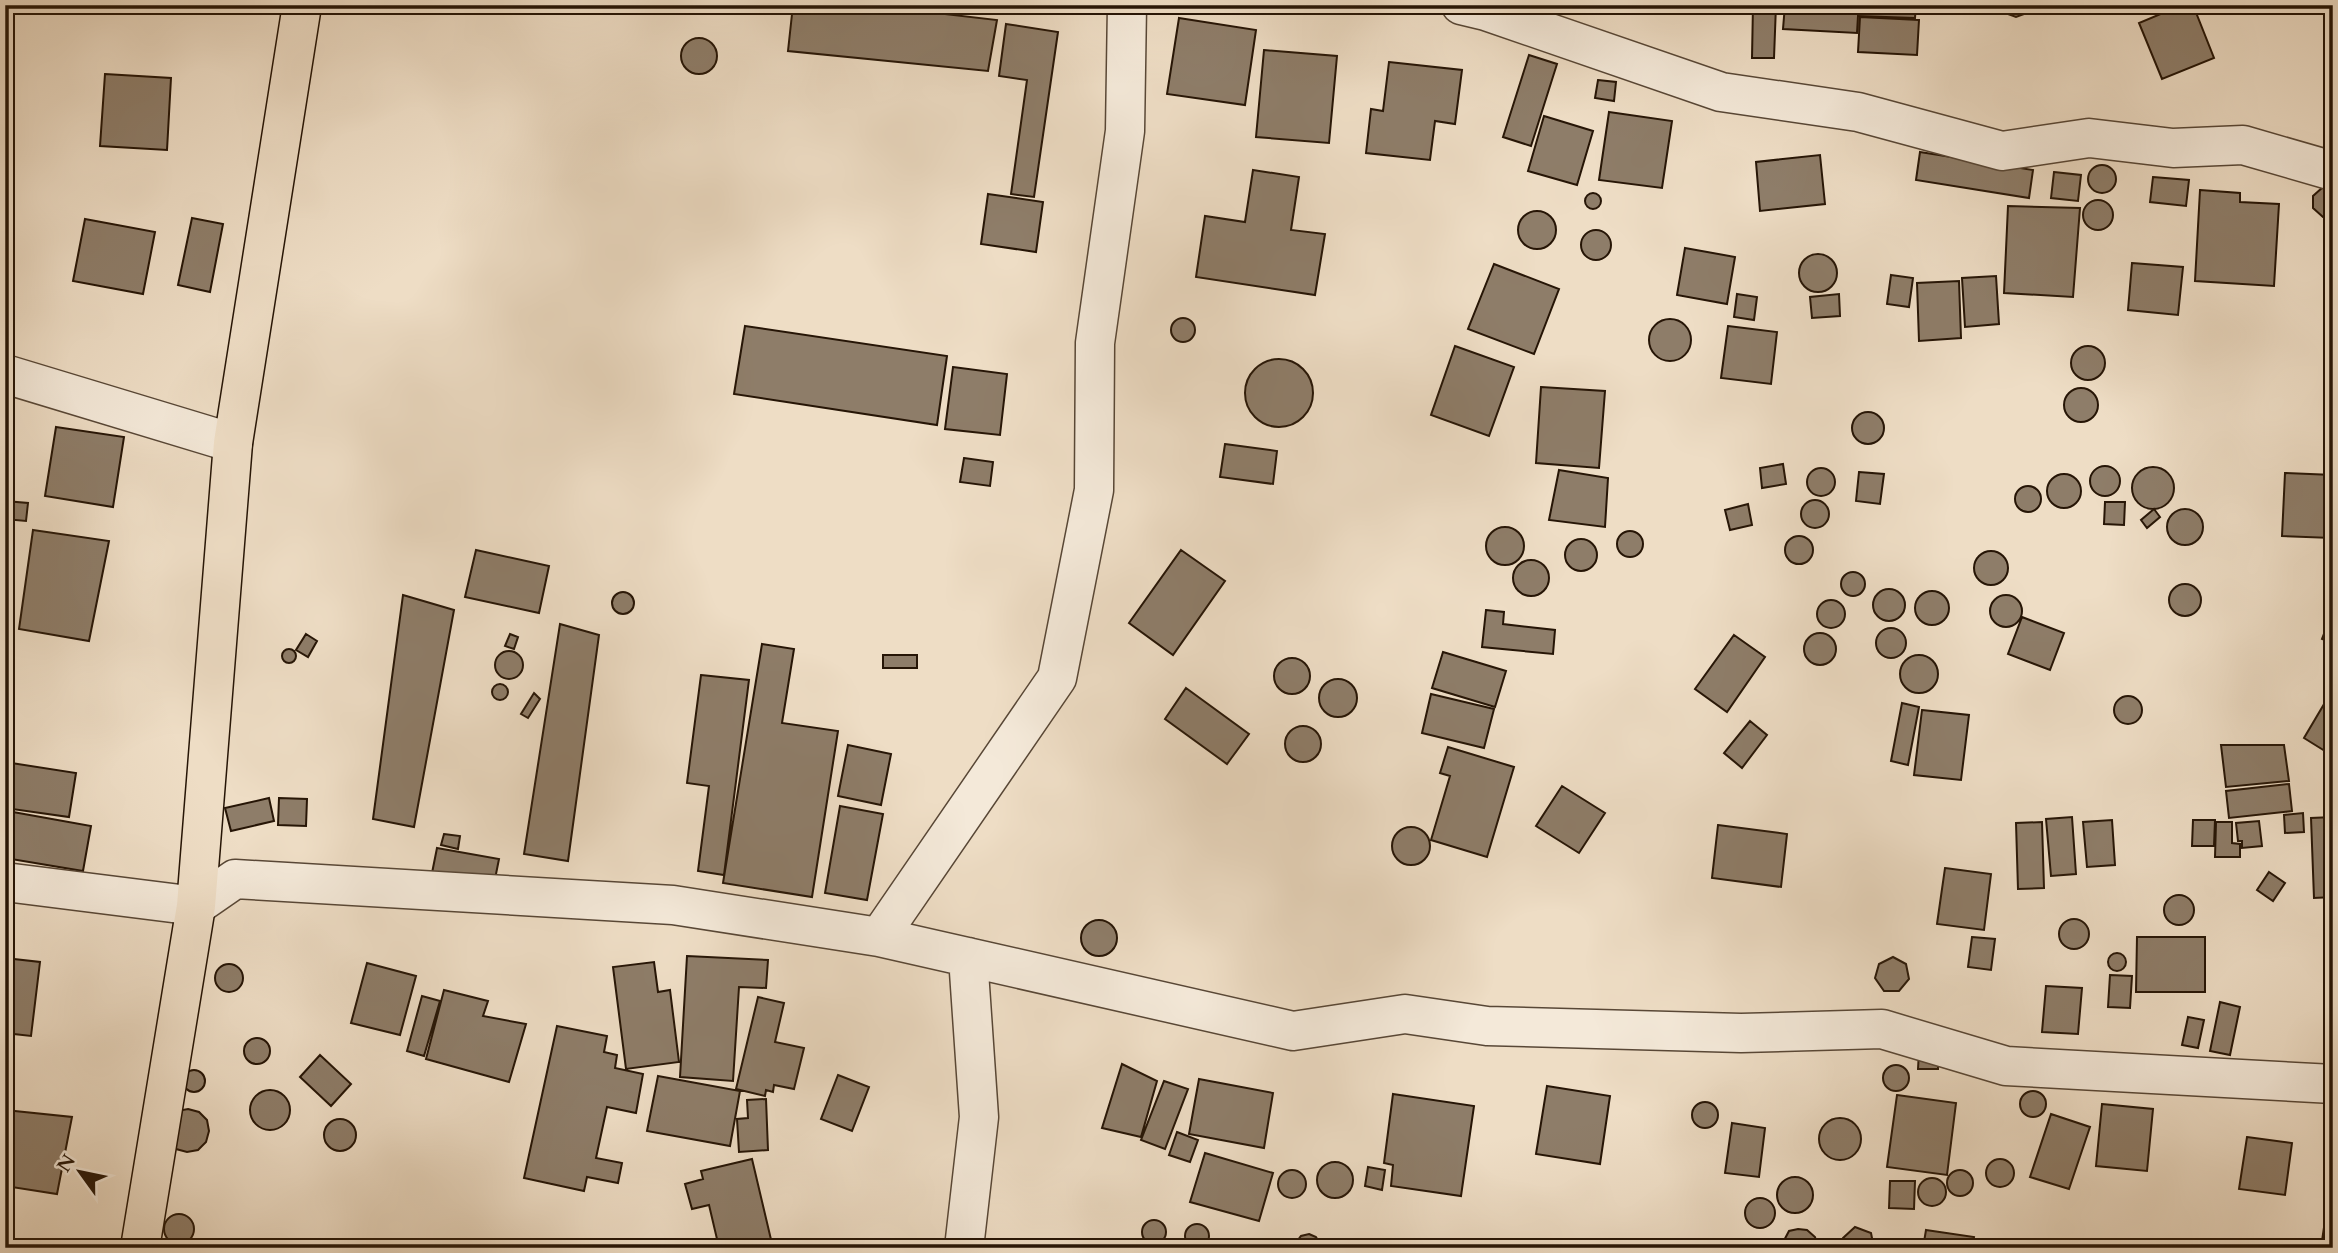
<svg xmlns="http://www.w3.org/2000/svg" width="2338" height="1253" font-family="Cardo,serif">
<style>
.building{fill:#8e7d69;stroke:#261506;stroke-width:2}
.lines{fill:none;stroke-linecap:round;stroke-linejoin:round}
.minor-casing{stroke:#584736;stroke-width:41}
.major-casing{stroke:#261506;stroke-width:41}
.minor{stroke:#f4e9d9;stroke-width:38}
.major{stroke:#eeddc5;stroke-width:38}
</style>
<rect width="100%" height="100%" fill="#eeddc5"/>
<filter id="stains"><feTurbulence type="fractalNoise" baseFrequency=".00286" numOctaves="4"/><feColorMatrix values="0 0 0 0 .2 0 0 0 0 .09 0 0 0 0 .02 0 0 0 .5 -.17"/></filter>
<radialGradient id="worn" r=".72"><stop offset=".6" stop-color="#630" stop-opacity="0"/><stop offset="1" stop-color="#630" stop-opacity=".3"/></radialGradient>
<!-- building -->
<path class="building" d="M793,5H867L997,20L988,71L788,51Z
M1753,5H1776L1774,58H1752Z
M1785,5H1916L1915,18L1858,16L1857,33L1783,29Z
M2001,5H2031L2027,13L2016,17L2005,13Z
M2182,5H2193L2214,58L2162,79L2139,23Z
M1860,17L1919,20L1917,55L1858,52Z
M1179,18L1256,30L1245,105L1167,94Z
M1006,24L1058,32L1034,197L1011,194L1027,80L999,76Z
M681 56a18 18 0 1 1 36 0a18 18 0 1 1-36 0Z
M1264,50L1337,56L1329,143L1256,137Z
M1529,55L1557,64L1531,146L1503,137Z
M1389,62L1462,70L1455,124L1435,121L1430,160L1366,153L1371,109L1383,111Z
M5,65H10L5,123Z
M105,74L171,78L167,150L100,146Z
M1598,80L1616,82L1614,101L1595,98Z
M1609,112L1672,121L1662,188L1599,180Z
M1544,116L1593,131L1577,185L1528,171Z
M1920,152L2033,170L2029,198L1916,180Z
M1820,155L1825,204L1760,211L1756,162Z
M2088 179a14 14 0 1 1 28 0a14 14 0 1 1-28 0Z
M1253,170L1299,177L1291,230L1325,234L1315,295L1196,277L1205,216L1245,222Z
M2054,172L2081,175L2078,201L2051,198Z
M2153,177L2189,180L2186,206L2150,202Z
M2323,187H2333V217H2323L2313,208V196Z
M2200,190L2240,193V202L2279,204L2274,286L2195,281Z
M1585 201a8 8 0 1 1 16 0a8 8 0 1 1-16 0Z
M988,194L1043,202L1036,252L981,244Z
M2083 215a15 15 0 1 1 30 0a15 15 0 1 1-30 0Z
M2008,206L2080,208L2073,297L2004,293Z
M1518 230a19 19 0 1 1 38 0a19 19 0 1 1-38 0Z
M192,218L223,224L210,292L178,285Z
M85,219L155,232L143,294L73,281Z
M1581 245a15 15 0 1 1 30 0a15 15 0 1 1-30 0Z
M1685,248L1735,257L1727,304L1677,295Z
M1799 273a19 19 0 1 1 38 0a19 19 0 1 1-38 0Z
M2132,263L2183,267L2178,315L2128,310Z
M1494,264L1559,289L1534,354L1468,329Z
M1891,275L1913,278L1909,307L1887,304Z
M1996,276L1999,324L1965,327L1962,278Z
M1959,281L1961,338L1919,341L1917,283Z
M1737,294L1757,297L1754,320L1734,317Z
M1839,294L1840,316L1812,318L1810,297Z
M1171 330a12 12 0 1 1 24 0a12 12 0 1 1-24 0Z
M1649 340a21 21 0 1 1 42 0a21 21 0 1 1-42 0Z
M745,326L947,356L937,425L734,394Z
M1728,326L1777,332L1771,384L1721,378Z
M1455,346L1514,367L1489,436L1431,415Z
M2071 363a17 17 0 1 1 34 0a17 17 0 1 1-34 0Z
M1245 393a34 34 0 1 1 68 0a34 34 0 1 1-68 0Z
M953,367L1007,374L1000,435L945,429Z
M1541,387L1605,391L1599,468L1536,463Z
M2064 405a17 17 0 1 1 34 0a17 17 0 1 1-34 0Z
M1852 428a16 16 0 1 1 32 0a16 16 0 1 1-32 0Z
M56,427L124,437L113,507L45,496Z
M1225,444L1277,451L1273,484L1220,477Z
M964,458L993,462L990,486L960,482Z
M1783,464L1786,484L1762,488L1760,468Z
M2090 481a15 15 0 1 1 30 0a15 15 0 1 1-30 0Z
M2132 488a21 21 0 1 1 42 0a21 21 0 1 1-42 0Z
M1807 482a14 14 0 1 1 28 0a14 14 0 1 1-28 0Z
M1559,470L1608,478L1605,527L1549,520Z
M1859,472L1884,474L1880,504L1856,501Z
M2285,473L2333,475L2332,538L2282,536Z
M2047 491a17 17 0 1 1 34 0a17 17 0 1 1-34 0Z
M2015 499a13 13 0 1 1 26 0a13 13 0 1 1-26 0Z
M1801 514a14 14 0 1 1 28 0a14 14 0 1 1-28 0Z
M5,501L28,503L26,521L5,519Z
M2105,502H2125L2124,525L2104,524Z
M1748,504L1752,525L1730,530L1725,510Z
M2167 527a18 18 0 1 1 36 0a18 18 0 1 1-36 0Z
M2154,509L2160,517L2147,528L2141,520Z
M1486 546a19 19 0 1 1 38 0a19 19 0 1 1-38 0Z
M33,530L109,541L89,641L19,629Z
M1617 544a13 13 0 1 1 26 0a13 13 0 1 1-26 0Z
M1785 550a14 14 0 1 1 28 0a14 14 0 1 1-28 0Z
M1565 555a16 16 0 1 1 32 0a16 16 0 1 1-32 0Z
M476,550L549,566L539,613L465,597Z
M1181,550L1225,581L1173,655L1129,623Z
M1974 568a17 17 0 1 1 34 0a17 17 0 1 1-34 0Z
M1513 578a18 18 0 1 1 36 0a18 18 0 1 1-36 0Z
M1841 584a12 12 0 1 1 24 0a12 12 0 1 1-24 0Z
M2169 600a16 16 0 1 1 32 0a16 16 0 1 1-32 0Z
M1873 605a16 16 0 1 1 32 0a16 16 0 1 1-32 0Z
M1915 608a17 17 0 1 1 34 0a17 17 0 1 1-34 0Z
M612 603a11 11 0 1 1 22 0a11 11 0 1 1-22 0Z
M403,595L454,610L414,827L373,819Z
M1990 611a16 16 0 1 1 32 0a16 16 0 1 1-32 0Z
M1817 614a14 14 0 1 1 28 0a14 14 0 1 1-28 0Z
M1486,610L1504,612L1503,624L1555,630L1553,654L1482,647Z
M2331,616L2333,617V643L2322,639Z
M2022,617L2064,633L2050,670L2008,654Z
M560,624L599,635L568,861L524,854Z
M1876 643a15 15 0 1 1 30 0a15 15 0 1 1-30 0Z
M1804 649a16 16 0 1 1 32 0a16 16 0 1 1-32 0Z
M306,634L317,641L308,657L296,650Z
M510,634L518,637L514,649L505,646Z
M1734,635L1765,657L1727,712L1695,689Z
M762,644L794,649L782,723L838,731L812,897L723,883Z
M282 656a7 7 0 1 1 14 0a7 7 0 1 1-14 0Z
M495 665a14 14 0 1 1 28 0a14 14 0 1 1-28 0Z
M1443,652L1506,671L1495,707L1432,688Z
M1900 674a19 19 0 1 1 38 0a19 19 0 1 1-38 0Z
M883,655H917V668H883Z
M1274 676a18 18 0 1 1 36 0a18 18 0 1 1-36 0Z
M701,675L749,680L724,875L698,871L709,786L687,783Z
M1319 698a19 19 0 1 1 38 0a19 19 0 1 1-38 0Z
M492 692a8 8 0 1 1 16 0a8 8 0 1 1-16 0Z
M1186,688L1249,734L1227,764L1165,719Z
M2333,689V756L2304,738Z
M534,693L540,699L528,718L521,714Z
M1431,694L1494,709L1484,748L1422,733Z
M2114 710a14 14 0 1 1 28 0a14 14 0 1 1-28 0Z
M1902,703L1919,707L1908,765L1891,761Z
M1922,710L1969,715L1961,780L1914,775Z
M1750,721L1767,735L1742,768L1724,753Z
M1285 744a18 18 0 1 1 36 0a18 18 0 1 1-36 0Z
M848,745L891,754L881,805L838,796Z
M2221,745H2284L2289,781L2226,787Z
M1448,747L1514,767L1487,857L1431,840L1450,776L1440,773Z
M5,762L76,773L69,817L5,808Z
M2289,784L2292,811L2229,818L2226,791Z
M1562,786L1605,813L1579,853L1536,826Z
M269,798L274,821L231,831L225,808Z
M279,798L307,799L306,826L278,825Z
M840,806L883,814L867,900L825,893Z
M13,812L91,826L83,871L5,858Z
M2303,813L2304,832L2285,833L2284,815Z
M2072,817L2076,874L2051,876L2046,819Z
M2333,817V897L2314,898L2311,818Z
M2112,820L2115,865L2087,867L2083,822Z
M2193,820H2215L2214,846H2192Z
M2259,821L2262,846L2242,848V841H2238L2236,823Z
M2042,822L2044,888L2018,889L2016,823Z
M2216,822H2232V843L2240,844V857H2215Z
M1718,825L1787,834L1781,887L1712,878Z
M1392 846a19 19 0 1 1 38 0a19 19 0 1 1-38 0Z
M444,834L460,836L458,849L441,845Z
M437,848L499,859L494,884L432,873Z
M1945,868L1991,874L1984,930L1937,924Z
M2269,872L2285,883L2273,901L2257,890Z
M2164 910a15 15 0 1 1 30 0a15 15 0 1 1-30 0Z
M2059 934a15 15 0 1 1 30 0a15 15 0 1 1-30 0Z
M1081 938a18 18 0 1 1 36 0a18 18 0 1 1-36 0Z
M1972,937L1995,939L1991,970L1968,967Z
M2137,937H2205V992H2136Z
M2108 962a9 9 0 1 1 18 0a9 9 0 1 1-18 0Z
M687,956L768,960L766,988L739,987L733,1081L680,1077Z
M1893,957L1906,964L1909,979L1899,991H1884L1875,978L1879,964Z
M5,958L40,962L31,1036L5,1033Z
M654,962L658,992L670,990L679,1062L626,1069L613,967Z
M367,963L416,976L400,1035L351,1023Z
M215 978a14 14 0 1 1 28 0a14 14 0 1 1-28 0Z
M2110,975L2132,976L2130,1008L2108,1007Z
M2046,986L2082,988L2078,1034L2042,1032Z
M444,990L488,1001L483,1016L526,1024L509,1082L426,1059Z
M422,996L440,1001L424,1056L407,1051Z
M758,997L784,1003L775,1042L804,1048L794,1089L774,1085L773,1092L766,1090L765,1096L736,1089Z
M2220,1002L2240,1007L2230,1055L2210,1051Z
M2188,1017L2204,1020L2198,1048L2182,1045Z
M557,1026L607,1036L604,1052L617,1055L615,1068L643,1074L636,1113L607,1107L596,1158L622,1163L618,1183L587,1177L584,1191L524,1178Z
M244 1051a13 13 0 1 1 26 0a13 13 0 1 1-26 0Z
M1919,1051H1938V1069H1918Z
M320,1055L351,1084L331,1106L300,1077Z
M1122,1064L1157,1081L1141,1137L1102,1128Z
M1883 1078a13 13 0 1 1 26 0a13 13 0 1 1-26 0Z
M183 1081a11 11 0 1 1 22 0a11 11 0 1 1-22 0Z
M838,1075L869,1087L852,1131L821,1119Z
M658,1076L740,1091L730,1146L647,1131Z
M1199,1079L1273,1093L1264,1148L1189,1134Z
M1164,1081L1188,1089L1165,1149L1141,1140Z
M1547,1086L1610,1096L1600,1164L1536,1154Z
M250 1110a20 20 0 1 1 40 0a20 20 0 1 1-40 0Z
M2020 1104a13 13 0 1 1 26 0a13 13 0 1 1-26 0Z
M1393,1094L1474,1106L1461,1196L1391,1186L1393,1165L1384,1163Z
M1897,1095L1956,1103L1947,1175L1887,1167Z
M766,1099L768,1150L739,1152L737,1119L748,1118L747,1100Z
M1692 1115a13 13 0 1 1 26 0a13 13 0 1 1-26 0Z
M2102,1104L2153,1109L2147,1171L2096,1166Z
M188,1109L199,1112L207,1120L209,1131L206,1142L198,1150L187,1152L176,1149L168,1141L177,1111Z
M5,1110L72,1117L57,1194L5,1186Z
M2051,1114L2090,1127L2069,1189L2030,1177Z
M1819 1139a21 21 0 1 1 42 0a21 21 0 1 1-42 0Z
M324 1135a16 16 0 1 1 32 0a16 16 0 1 1-32 0Z
M1732,1123L1765,1128L1759,1177L1725,1173Z
M1177,1132L1198,1140L1190,1162L1169,1155Z
M2247,1137L2292,1143L2285,1195L2239,1189Z
M1205,1153L1273,1173L1259,1221L1190,1202Z
M1986 1173a14 14 0 1 1 28 0a14 14 0 1 1-28 0Z
M752,1159L773,1248H701L700,1243L717,1239L709,1205L692,1209L685,1184L703,1179L701,1171Z
M1317 1180a18 18 0 1 1 36 0a18 18 0 1 1-36 0Z
M1368,1167L1385,1170L1382,1190L1365,1186Z
M1278 1184a14 14 0 1 1 28 0a14 14 0 1 1-28 0Z
M1947 1183a13 13 0 1 1 26 0a13 13 0 1 1-26 0Z
M1777 1195a18 18 0 1 1 36 0a18 18 0 1 1-36 0Z
M1918 1192a14 14 0 1 1 28 0a14 14 0 1 1-28 0Z
M1890,1181H1915L1914,1209L1889,1208Z
M1745 1213a15 15 0 1 1 30 0a15 15 0 1 1-30 0Z
M2327,1207L2333,1208V1243L2322,1241Z
M164 1229a15 15 0 1 1 30 0a15 15 0 1 1-30 0Z
M1142 1232a12 12 0 1 1 24 0a12 12 0 1 1-24 0Z
M1185 1236a12 12 0 1 1 24 0a12 12 0 1 1-24 0Z
M1855,1227L1871,1233L1874,1248H1842L1843,1238Z
M1798,1229L1807,1230L1815,1237L1818,1248H1780L1789,1231Z
M1926,1230L1974,1237L1972,1248H1923Z
M1309,1234L1316,1237L1322,1248H1292L1301,1236Z"/>
<g class="lines">
<!-- minor casing -->
<g class="minor-casing">
<path id="minor" d="M1461,5L1486,11L1721,92L1858,112L2002,151L2089,138L2173,148L2243,145L2333,171
M5,374L233,443
M5,882L196,906L235,879L673,905L879,937L1293,1031L1405,1014L1487,1026L1741,1033L1882,1029L2006,1066L2333,1084
M879,937L1057,678L1094,490L1095,343L1125,131L1127,5
M964,1248L979,1117L968,957"/>
</g>
<!-- major casing -->
<g class="major-casing">
<path id="major" d="M140,1248L196,906L233,443L302,5"/>
</g>
<!-- minor -->
<use href="#minor" class="minor"/>
<!-- major -->
<use href="#major" class="major"/>
</g>
<!-- margin -->
<rect width="2338" height="1253" fill="none" stroke="#eeddc5" stroke-width="28"/>
<rect x="7" y="7" width="2324" height="1239" fill="none" stroke="#261506" stroke-width="3.5"/>
<rect x="14" y="14" width="2310" height="1225" fill="none" stroke="#261506" stroke-width="2"/>
<!-- north arrow -->
<g transform="translate(80 1172) rotate(303)" stroke="#f4e9d9" stroke-width="5" paint-order="stroke">
<path d="M0-5L12 26L0 18L-12 26Z" fill="#261506"/>
<text y="-10" font-size="19" font-weight="bold" text-anchor="middle" fill="#261506">N</text>
</g>
<rect width="100%" height="100%" filter="url(#stains)"/>
<rect width="100%" height="100%" fill="url(#worn)"/>
</svg>
